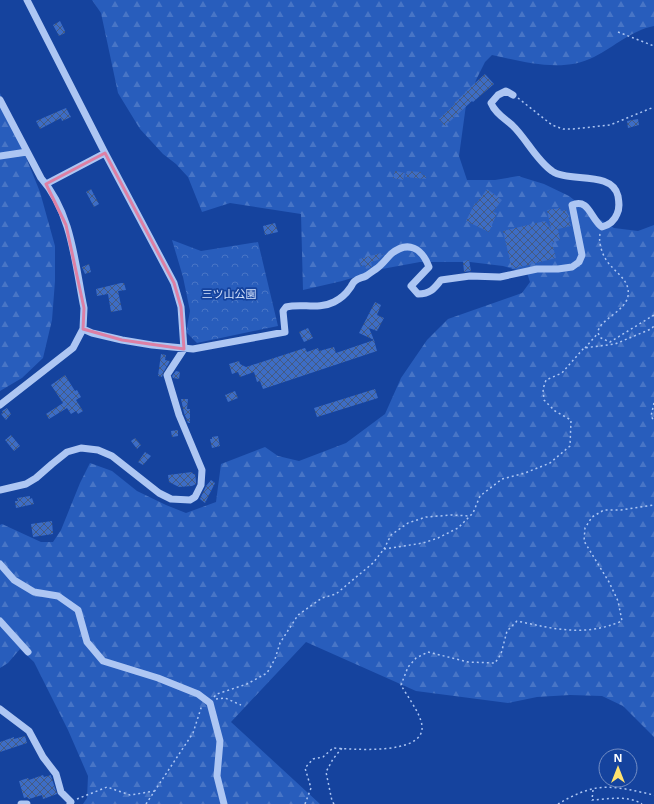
<svg xmlns="http://www.w3.org/2000/svg" width="654" height="804" font-family="'Noto Sans','Noto Sans JP',sans-serif">
<style>
.forest{fill:url(#forest-firs)}
.park{fill:url(#park-crowns)}
.building{fill:url(#building-cross-hatch)}
.lines{fill:none;stroke-linecap:round;stroke-linejoin:round}
.path{stroke:#adc6f3;stroke-width:1.5;stroke-dasharray:2 3;stroke-linecap:butt}
.minor{stroke:#adc6f3;stroke-width:7}
.marked{fill:none;stroke:#dd80a5;stroke-width:3;stroke-linejoin:round}
.labels{text-anchor:middle;stroke-width:3.5;stroke-linejoin:round;paint-order:stroke}
.park-label{font-size:11px;fill:#d5e3fd;stroke:#15439e}
</style>
<defs>
<pattern id="forest-firs" width="22" height="20" patternUnits="userSpaceOnUse"><rect width="22" height="20" fill="#285dbc"/><path d="M5 1l3.5 6h-7zM16 11l3.5 6h-7z" fill="#4875c6"/></pattern>
<pattern id="park-crowns" width="20" height="18" patternUnits="userSpaceOnUse"><rect width="20" height="18" fill="#285dbc"/><path d="M2 6a3 3 0 1 1 6 0M12 15a3 3 0 1 1 6 0" fill="none" stroke="#4875c6"/></pattern>
<pattern id="building-cross-hatch" width="8" height="8" patternUnits="userSpaceOnUse"><rect width="8" height="8" fill="#3d6dc5"/><path d="M0 0l8 8M0 8l8-8" fill="none" stroke="#455b82"/></pattern>
</defs>
<rect width="100%" height="100%" fill="#15439e"/>
<!-- forest -->
<path class="forest" d="M92,0H654V26C632,30 614,47 594,57C563,73 525,62 492,55L485,62L477,78L466,105L459,156L467,180H495L518,176L544,184L569,196L596,217L614,228L638,231L654,225V737L623,706L602,696L570,695L537,697L508,703L416,691L306,642L231,722L320,804H83L87,798L88,776L68,730L34,662L20,649L8,663L0,668V525L2,524L41,542H53L61,530L80,483L90,463L112,471L137,491L166,505L186,513L216,502L221,464L265,447L278,456L299,461L346,443L385,414L401,378L427,340L448,319L522,293L530,282L527,273L503,266L470,262H420L382,269L342,281L303,290L301,214L230,203L202,212L188,177L176,164L163,154L140,129L118,93L101,13Z
M0,93L40,192L55,246V281L52,320L43,358L22,378L0,391Z"/>
<!-- park -->
<path class="park" d="M172,240L201,251L258,242L278,326L197,343L186,332L190,311L183,277Z"/>
<!-- building -->
<path class="building" d="M60,21L65,31V33L59,36L53,25Z
M485,74L494,84L473,102L472,101L445,126L439,119L455,104L454,103L465,93V92Z
M66,108L71,117L62,121L61,118L40,129L36,121Z
M638,119L639,125L628,128L627,121Z
M395,171L405,173L403,180L393,178Z
M407,171L421,172V174L426,176V179L405,177Z
M91,189L99,204L94,207L86,192Z
M487,189L502,200L493,212L497,213L489,232L466,221L475,203L476,204Z
M560,208L561,211L566,210L571,226L558,229L560,240L552,243L556,258L512,269L503,231L545,221L551,229L547,210Z
M275,223L278,232L265,235L263,226Z
M381,253V255L384,254L378,260L371,262L372,266L369,268L366,269L365,265L361,266L359,259Z
M469,260L471,271L464,272L463,261Z
M89,264L91,272L85,274L82,267Z
M121,283H124L126,290L118,291L122,310L111,312L108,294L97,296L96,289Z
M375,302L381,305L377,315L384,318L377,331L369,328L374,340L359,333Z
M308,328L313,338L304,342L299,332Z
M374,340L377,351L263,389L260,381L257,382L254,372L240,377L238,372L232,374L229,364L239,361L240,364L246,367L305,348L307,352L318,348L319,351L334,347L336,353Z
M161,354L166,355L165,360L170,361L163,373L162,377L158,376Z
M176,371L180,372L179,379L173,378L172,376Z
M65,375L75,391L77,390L81,397L76,400L83,411L78,414L76,411L71,414L67,408L49,419L46,414L63,403L51,385Z
M375,389L378,398L317,417L314,408Z
M235,391L238,398L228,402L225,395Z
M181,399H188L187,409H190V423H188L184,413Z
M7,408L11,414L6,420L1,414L3,413L2,411Z
M178,430V436L172,437L171,431Z
M11,435L20,446L14,451L5,440Z
M218,436L220,446L212,448L210,439H212V437Z
M135,438L141,445L137,449L131,441Z
M145,452L151,456L143,465L138,462Z
M192,472L193,474H195L196,481V484L192,486L179,487L169,482L168,475Z
M211,480L215,483L205,503L200,499L206,486Z
M30,496V499L32,498L34,504L16,508L15,501H18L17,498Z
M52,521L53,534L33,537L31,524Z
M25,736L27,743L0,752V742L14,737V739Z
M43,775L44,777L51,775V776L57,794L43,799L42,795L29,799L27,797L24,798L19,781L28,778L29,780Z"/>
<g class="lines">
<!-- path -->
<path class="path" d="M618,32L654,46
M518,98L552,125L563,129H573L610,125L654,107
M600,234C598,245 604,260 612,267C620,276 630,282 628,296C626,311 597,321 598,333C599,335 600,337 601,338L610,342L654,315
M585,348L598,333
M654,403L651,416L654,421
M384,549L391,535L408,523L426,517L452,515L469,516
M214,697L217,694L247,684L267,673L275,659L280,643L298,615L322,598L336,594L373,563L384,549L423,543L438,538L458,528L473,513L480,496L502,479L525,473L550,463L570,446L571,420L555,411L544,400L543,389L546,380L562,373L584,348L615,344L651,329L654,326
M216,699L225,698L241,705
M593,790L592,800C608,799 628,795 642,804
M77,799L107,787L130,795L155,791
M146,804L193,733L202,705
M305,804L311,788L305,768L313,759L323,757L333,748C350,749 425,756 422,726C421,714 407,696 401,685L408,667L416,658L428,652L468,662L495,663L501,654L507,631L517,621C554,629 585,637 622,621L618,601L609,582L584,541L585,528L592,517L604,510H621L654,505
M334,804L332,801L326,772L333,759L342,748
M558,804C568,798 580,792 592,789C611,784 635,791 654,795"/>
<!-- minor -->
<path class="minor" d="M0,100L41,178C72,213 75,264 84,308L83,329L73,348L0,405
M0,156L27,152
M46,184L105,153
M83,329L92,333L122,340L152,345L193,349L285,332L283,311L286,307C302,303 318,310 334,302C340,299 346,294 350,288C352,286 352,283 355,281C358,278 362,278 366,276C369,274 373,271 376,269C382,265 386,259 391,254C408,240 422,248 429,267L411,286L418,294C430,294 434,289 441,280L470,276L500,277L537,269H558L572,267L579,262L582,255L572,205C589,198 590,218 602,227C609,225 614,222 617,214C620,208 619,202 618,196C612,170 568,183 552,171C536,160 526,138 512,125C504,118 495,113 491,103L498,95L506,91L513,95
M0,490L26,484L36,478L52,464L67,452L81,448L98,450L112,456L159,493L171,499L190,500L195,497L201,485L202,470L179,415L167,375L184,349L181,307L174,283L105,153L27,0
M0,564L14,580L34,592L58,596L78,610L87,642L103,661L158,678L198,694L210,703L220,741L217,776L224,804
M0,621L28,652
M0,709L29,731L43,757L56,774L61,792L71,802L70,804
M21,804H27"/>
</g>
<!-- marked area -->
<path class="marked" d="M105,153L174,283L181,307L184,349L122,340L83,329L84,308L66,225L46,184Z"/>
<g class="labels">
<!-- park labels -->
<g class="park-label">
<text x="229" y="298">三ツ山公園</text>
</g>
</g>
<!-- north arrow -->
<g transform="translate(618 768)"><circle r="19" fill="#15439e" stroke="#738ec5"/>
<path d="M0-3L7 15L0 10L-7 15Z" fill="#ffe36f"/>
<text y="-6" font-size="11" font-weight="bold" text-anchor="middle" fill="#ffffff">N</text>
</g>
</svg>
